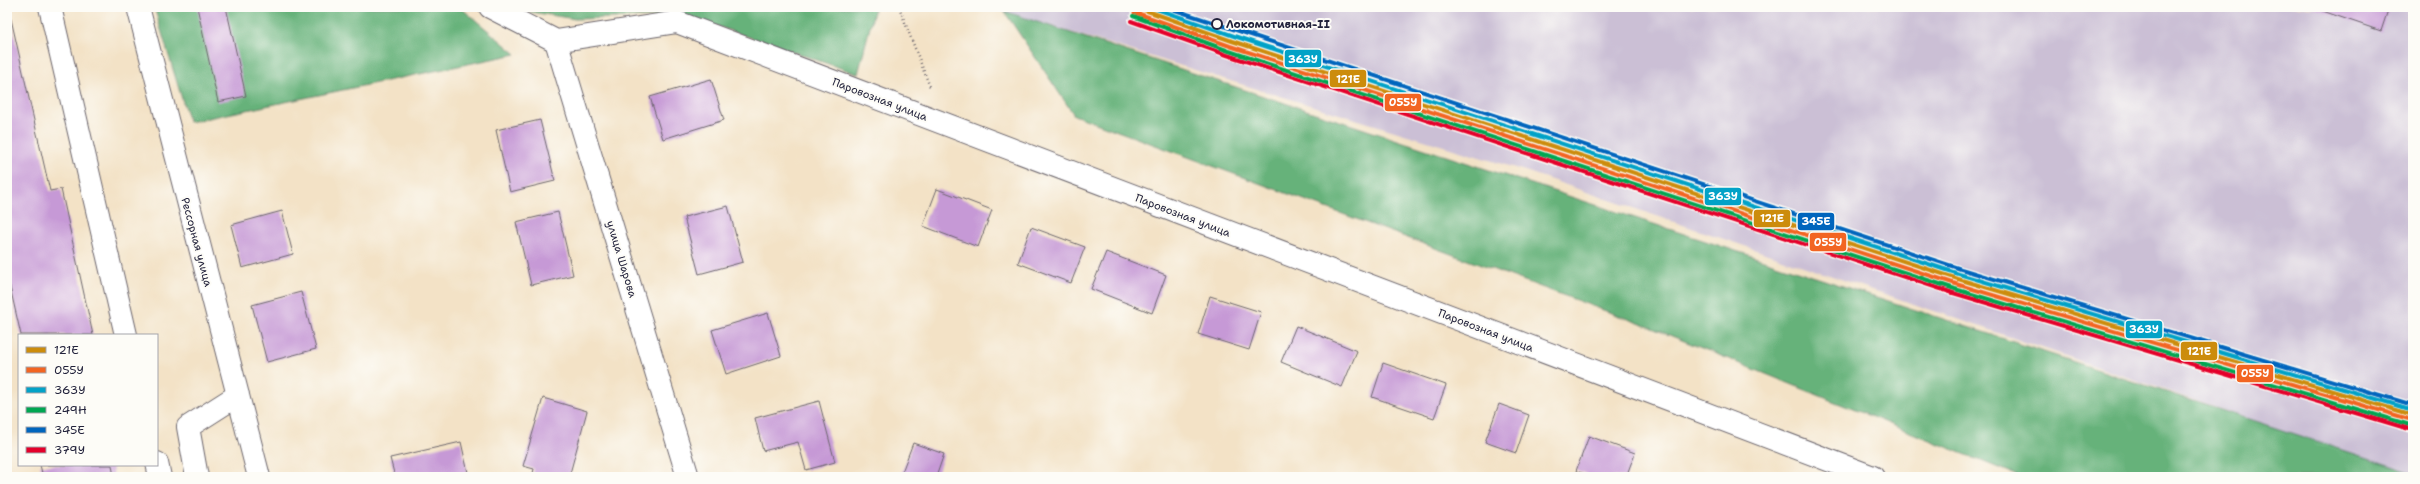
<svg xmlns="http://www.w3.org/2000/svg" width="2420" height="484" font-family="'Shantell Sans',sans-serif">
<style>
.industrial{fill:#cbbfd5}
.forest{fill:#66b27a;stroke:#446a5a}
.building{fill:#c699d6}
.lines{fill:none;stroke-linecap:round;stroke-linejoin:round}
.minor-casing{stroke:#6b656c;stroke-width:24}
.path{stroke:#6b656c;stroke-width:2.5;stroke-dasharray:1 3;stroke-linecap:butt}
.minor{stroke:#fff;stroke-width:22}
.rail-1-casing{stroke:#fdfcf7;stroke-width:7}
.rail-2-casing{stroke:#fdfcf7;stroke-width:7}
.rail-3-casing{stroke:#fdfcf7;stroke-width:7}
.rail-4-casing{stroke:#fdfcf7;stroke-width:7}
.rail-5-casing{stroke:#fdfcf7;stroke-width:7}
.rail-6-casing{stroke:#fdfcf7;stroke-width:7}
.rail-1{stroke:#cc8c0c;stroke-width:4}
.rail-2{stroke:#f26522;stroke-width:4}
.rail-3{stroke:#02a2c7;stroke-width:4}
.rail-4{stroke:#00a651;stroke-width:4}
.rail-5{stroke:#0065bd;stroke-width:4}
.rail-6{stroke:#e4002b;stroke-width:4}
.stop-dot{fill:#fdfcf7;stroke:#22223b;stroke-width:2}
.labels{text-anchor:middle;stroke-width:4;stroke-linejoin:round;paint-order:stroke}
.stop-label{font-size:11px;font-weight:bold;fill:#22223b;stroke:#fdfcf7;text-anchor:start}
.street-label{font-size:11px;fill:#22223b;stroke:#fdfcf7}
.line-badge{stroke:#fdfcf7;stroke-width:1.5}
.badge-label{font-size:11px;text-anchor:middle;font-weight:bold;fill:#fff}
</style>
<rect width="100%" height="100%" fill="#fdfcf7"/>
<filter id="ink" filterUnits="userSpaceOnUse"><feTurbulence type="fractalNoise" baseFrequency=".025" numOctaves="2"/><feDisplacementMap in="SourceGraphic" scale="8" xChannelSelector="R" yChannelSelector="G"/><feConvolveMatrix kernelMatrix="1 2 1 2 8 2 1 2 1" color-interpolation-filters="sRGB"/></filter>
<filter id="wash" filterUnits="userSpaceOnUse"><feTurbulence type="fractalNoise" baseFrequency=".012" numOctaves="4" result="noise"/><feDisplacementMap in="SourceGraphic" scale="16" xChannelSelector="R" yChannelSelector="G"/><feGaussianBlur stdDeviation="0.9" result="paint"/><feColorMatrix in="noise" values="0 0 0 0 0 0 0 0 0 0 0 0 0 0 0 0 0 1.4 0 .05"/><feComposite in="paint" operator="in"/></filter>
<g filter="url(#wash)">
<rect width="100%" height="100%" fill="#f3e2c6"/>
<!-- industrial -->
<path class="industrial" d="M989,7H2413V475L1525,171Z"/>
<!-- forest -->
<path class="forest" d="M154,7H460L516,54L189,122Z
M520,7H875L858,74L687,16L575,19L525,11Z
M1004,11L2413,473V477H2021L1652,328L1074,115Z"/>
<g id="blocks">
<!-- building -->
<path class="building" d="M197,7H226L246,96L218,102Z
M2311,7H2389L2381,31Z
M11,19L50,191L61,189L93,335H21L7,274V20Z
M711,79L724,120L663,139L650,97Z
M540,120L555,181L510,192L496,130Z
M937,189L992,210L978,247L923,226Z
M728,206L743,262L699,274L684,217Z
M282,211L293,254L242,268L231,225Z
M558,212L573,275L531,285L516,222Z
M1031,227L1085,247L1071,283L1018,263Z
M1106,252L1166,275L1152,313L1091,289Z
M301,292L316,349L267,362L252,305Z
M1210,296L1261,312L1249,350L1198,334Z
M768,313L781,356L726,374L712,330Z
M1296,326L1357,351L1342,387L1281,362Z
M1383,363L1446,385L1434,418L1372,397Z
M543,398L587,411L569,477H532L534,469L523,466Z
M819,401L835,462L806,470L798,442L763,451L755,418Z
M1499,404L1529,415L1516,453L1485,442Z
M1589,436L1635,453L1626,477H1593L1576,471Z
M461,442L469,477H395L390,458Z
M913,443L944,454L936,477H900Z
M40,465H112L114,477H43Z"/>
</g>
</g>
<g filter="url(#ink)">
<use href="#blocks" fill-opacity="0" stroke="#6b656c" stroke-width="1"/>
<g class="lines">
<!-- minor casing -->
<g class="minor-casing">
<path id="minor" d="M50,7L126,335
M138,7L259,477
M490,7L556,41L677,22L1873,477
M556,41L688,477
M157,463L160,477
M197,477L188,427L238,395"/>
</g>
<!-- path -->
<path class="path" d="M899,7L930,87"/>
<!-- minor -->
<use href="#minor" class="minor"/>
<!-- rail-1 casing -->
<g class="rail-1-casing">
<path id="rail-1" d="M1136,7L1232,41L1958,279L2413,415"/>
</g>
<!-- rail-2 casing -->
<g class="rail-2-casing">
<path id="rail-2" d="M1134,12L1230,46L1956,284L2412,420"/>
</g>
<!-- rail-3 casing -->
<g class="rail-3-casing">
<path id="rail-3" d="M1151,7L1234,36L1959,274L2413,410"/>
</g>
<!-- rail-4 casing -->
<g class="rail-4-casing">
<path id="rail-4" d="M1133,16L1229,51L1955,289L2410,425"/>
</g>
<!-- rail-5 casing -->
<g class="rail-5-casing">
<path id="rail-5" d="M1166,7L1961,269L2413,405"/>
</g>
<!-- rail-6 casing -->
<g class="rail-6-casing">
<path id="rail-6" d="M1131,21L1227,55L1953,293L2409,429"/>
</g>
<!-- rail-1 -->
<use href="#rail-1" class="rail-1"/>
<!-- rail-2 -->
<use href="#rail-2" class="rail-2"/>
<!-- rail-3 -->
<use href="#rail-3" class="rail-3"/>
<!-- rail-4 -->
<use href="#rail-4" class="rail-4"/>
<!-- rail-5 -->
<use href="#rail-5" class="rail-5"/>
<!-- rail-6 -->
<use href="#rail-6" class="rail-6"/>
</g>
</g>
<!-- markers -->
<circle class="stop-dot" cx="1217" cy="24" r="5"/>
<g class="labels">
<!-- stop labels -->
<g class="stop-label">
<text x="1226" y="28">Локомотивная-II</text>
</g>
<!-- street labels -->
<g class="street-label">
<text transform="translate(880 99) rotate(21)" y="4">Паровозная улица</text>
<text transform="translate(1183 215) rotate(21)" y="4">Паровозная улица</text>
<text transform="translate(197 242) rotate(75)" y="4">Рессорная улица</text>
<text transform="translate(622 259) rotate(73)" y="4">улица Шарова</text>
<text transform="translate(1486 330) rotate(21)" y="4">Паровозная улица</text>
</g>
</g>
<g class="line-badge">
<rect x="1284" y="49" width="38" height="19" rx="4" fill="#02a2c7"/>
<rect x="1329" y="69" width="38" height="19" rx="4" fill="#cc8c0c"/>
<rect x="1384" y="93" width="38" height="19" rx="4" fill="#f26522"/>
<rect x="1704" y="187" width="38" height="19" rx="4" fill="#02a2c7"/>
<rect x="1753" y="209" width="38" height="19" rx="4" fill="#cc8c0c"/>
<rect x="1797" y="212" width="38" height="19" rx="4" fill="#0065bd"/>
<rect x="1809" y="232" width="38" height="20" rx="4" fill="#f26522"/>
<rect x="2125" y="320" width="38" height="19" rx="4" fill="#02a2c7"/>
<rect x="2180" y="341" width="38" height="20" rx="4" fill="#cc8c0c"/>
<rect x="2236" y="364" width="38" height="19" rx="4" fill="#f26522"/>
</g>
<g class="badge-label">
<text x="1303" y="63">363У</text>
<text x="1348" y="83">121Е</text>
<text x="1403" y="106">055У</text>
<text x="1723" y="200">363У</text>
<text x="1772" y="222">121Е</text>
<text x="1816" y="225">345Е</text>
<text x="1828" y="246">055У</text>
<text x="2144" y="333">363У</text>
<text x="2199" y="355">121Е</text>
<text x="2255" y="377">055У</text>
</g>
<!-- margin -->
<rect width="2420" height="484" fill="none" stroke="#fdfcf7" stroke-width="24"/>
<!-- legend -->
<rect x="18" y="334" width="140" height="132" fill="#fdfcf7" stroke="#a5a5ac"/>
<rect x="26" y="347" width="20" height="6" fill="#cc8c0c" stroke="#a5a5ac"/>
<text x="54" y="354" font-size="12" fill="#22223b">121Е</text>
<rect x="26" y="367" width="20" height="6" fill="#f26522" stroke="#a5a5ac"/>
<text x="54" y="374" font-size="12" fill="#22223b">055У</text>
<rect x="26" y="387" width="20" height="6" fill="#02a2c7" stroke="#a5a5ac"/>
<text x="54" y="394" font-size="12" fill="#22223b">363У</text>
<rect x="26" y="407" width="20" height="6" fill="#00a651" stroke="#a5a5ac"/>
<text x="54" y="414" font-size="12" fill="#22223b">249Н</text>
<rect x="26" y="427" width="20" height="6" fill="#0065bd" stroke="#a5a5ac"/>
<text x="54" y="434" font-size="12" fill="#22223b">345Е</text>
<rect x="26" y="447" width="20" height="6" fill="#e4002b" stroke="#a5a5ac"/>
<text x="54" y="454" font-size="12" fill="#22223b">379У</text>
</svg>
